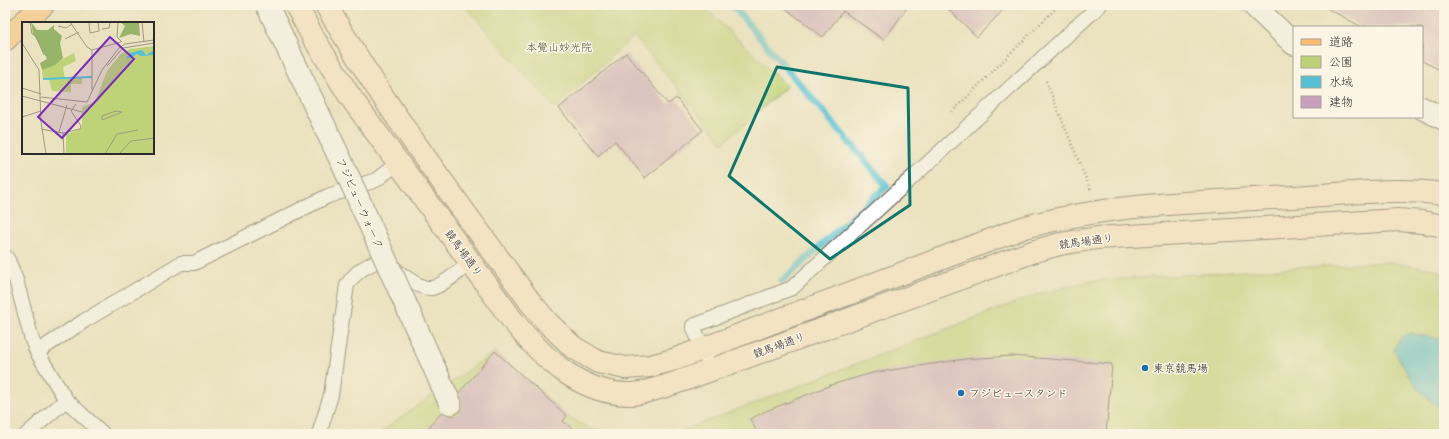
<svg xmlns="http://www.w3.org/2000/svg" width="1449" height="439" font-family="'Gochi Hand','Klee One',sans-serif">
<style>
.green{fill:#bed377;stroke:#747f51}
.water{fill:#57c1d4;stroke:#417680}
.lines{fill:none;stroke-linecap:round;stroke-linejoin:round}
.stream{stroke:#57c1d4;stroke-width:7}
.building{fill:#cba0bf}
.lane-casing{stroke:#484641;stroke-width:16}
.street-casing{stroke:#484641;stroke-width:24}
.secondary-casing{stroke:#484641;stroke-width:24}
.primary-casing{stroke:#484641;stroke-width:24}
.path{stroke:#484641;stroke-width:2.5;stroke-dasharray:1 3;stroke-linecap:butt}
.lane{stroke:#fff;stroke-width:14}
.street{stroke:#fff;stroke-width:22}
.secondary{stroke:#ffe4c6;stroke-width:22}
.primary{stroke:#febc70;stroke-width:22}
.street-bridge-casing{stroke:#484641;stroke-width:24;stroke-linecap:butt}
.street-bridge{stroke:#fff;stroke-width:22}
.marked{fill:none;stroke:#0f766e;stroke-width:3;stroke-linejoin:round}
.poi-dot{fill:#1f6fb2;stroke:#fcf5e5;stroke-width:1.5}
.labels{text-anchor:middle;stroke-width:3;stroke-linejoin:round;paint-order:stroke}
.park-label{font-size:11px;fill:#50553e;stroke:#fcf5e5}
.street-label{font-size:11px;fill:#2b2b2b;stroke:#fcf5e5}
.poi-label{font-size:11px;fill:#2b2b2b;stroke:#fcf5e5;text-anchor:start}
.inset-river{fill:none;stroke:#57c1d4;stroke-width:2}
.inset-road{fill:none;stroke:#9e9984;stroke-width:1}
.view{fill:#7b2cbf;fill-opacity:0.15;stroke:#7b2cbf;stroke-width:2}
.inset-edge{fill:none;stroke:#2b2b2b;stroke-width:2}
</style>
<rect width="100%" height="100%" fill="#fcf5e5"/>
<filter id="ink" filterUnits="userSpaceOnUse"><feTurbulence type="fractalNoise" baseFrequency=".025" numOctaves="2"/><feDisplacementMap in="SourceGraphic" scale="8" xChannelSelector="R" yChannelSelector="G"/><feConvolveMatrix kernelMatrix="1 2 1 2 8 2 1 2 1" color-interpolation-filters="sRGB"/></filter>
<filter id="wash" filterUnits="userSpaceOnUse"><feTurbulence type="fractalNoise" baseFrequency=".012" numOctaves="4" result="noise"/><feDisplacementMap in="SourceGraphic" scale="16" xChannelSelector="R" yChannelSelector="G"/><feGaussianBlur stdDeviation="0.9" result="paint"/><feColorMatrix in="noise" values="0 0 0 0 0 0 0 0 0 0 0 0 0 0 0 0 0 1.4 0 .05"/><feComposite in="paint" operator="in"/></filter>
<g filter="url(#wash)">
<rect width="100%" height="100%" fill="#ebe2c0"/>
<!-- green -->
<path class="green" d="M464,5H702L787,86L723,143L634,36L555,108Z
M1387,262L1433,269L1444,273V434H674L1035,295L1089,281Z
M495,351L567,416L590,429L620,434H378Z"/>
<!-- water -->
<path class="water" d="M1411,333L1444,340V409C1422,401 1404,369 1394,349L1401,337Z"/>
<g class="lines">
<!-- stream -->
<path class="stream" d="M732,5L887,186L782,281"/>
</g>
<g id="blocks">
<!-- building -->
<path class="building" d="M781,5H909L884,40L843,11L823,37Z
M944,5H1008L977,37Z
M1321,5H1444V72L1422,61V27H1362Z
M626,53L668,104L676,98L703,130L645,178L615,141L598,156L559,108Z
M495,351L567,416L563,421L578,434H423L442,412L449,415H455L460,411L462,404L459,393Z
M1012,356L1112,364L1106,434H758L750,419L766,411L831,385L872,373L965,359Z"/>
</g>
</g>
<g filter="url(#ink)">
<use href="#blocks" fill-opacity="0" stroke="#484641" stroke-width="1"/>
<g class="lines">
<!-- lane casing -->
<g class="lane-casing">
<path id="lane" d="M5,256L8,260L16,280L32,340L37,352L66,400L103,434
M37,352L84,321L181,263H194L328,196L376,180L398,163
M706,357L693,326L792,288L1100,5
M27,434L66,400
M319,434L331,395L347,285C357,270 366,266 382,259C393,267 417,290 432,288C444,285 460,270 471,263"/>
</g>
<!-- street casing -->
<g class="street-casing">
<path id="street" d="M1253,5L1294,44
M1422,108L1444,119"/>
</g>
<!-- secondary casing -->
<g class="secondary-casing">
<path id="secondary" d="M296,5L313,37L349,95L513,321C542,357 581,395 631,394C649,393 667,385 684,380L1035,251L1060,244L1097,238L1398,220L1422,222L1444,226
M326,5C386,110 460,205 531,303L549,324L573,347L598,362L626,368L650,366L676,359L1022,228C1110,203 1202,202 1293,197C1342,194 1395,187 1444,194"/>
</g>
<!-- primary casing -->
<g class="primary-casing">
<path id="primary" d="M23,23L43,5
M5,40L23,23"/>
</g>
<!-- path -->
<path class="path" d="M1046,81L1091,191
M952,112L1059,5"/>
<!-- lane -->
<use href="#lane" class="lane"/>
<!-- street -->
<use href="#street" class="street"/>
<!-- secondary -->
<use href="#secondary" class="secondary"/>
<!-- primary -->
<use href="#primary" class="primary"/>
<!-- street-bridge casing -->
<g class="street-bridge-casing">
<path id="street-bridge" d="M267,5L344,167L450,403"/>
</g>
<!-- street-bridge -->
<use href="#street-bridge" class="street-bridge"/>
</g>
</g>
<!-- marked area -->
<path d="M0 0H1449V439H0ZM777,67L908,88L910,205L830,259L729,176Z" fill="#ebe2c0" fill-opacity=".55" fill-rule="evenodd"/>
<path class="marked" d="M777,67L908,88L910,205L830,259L729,176Z"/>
<!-- markers -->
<g class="poi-dot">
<circle cx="1145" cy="368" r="4"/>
<circle cx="961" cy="393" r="4"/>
</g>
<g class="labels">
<!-- park labels -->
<g class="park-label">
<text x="559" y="51">本覺山妙光院</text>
</g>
<!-- street labels -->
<g class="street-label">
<text transform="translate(360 203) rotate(66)" y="4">フジビューウォーク</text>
<text transform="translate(1086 241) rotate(-8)" y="4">競馬場通り</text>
<text transform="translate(464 253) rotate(54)" y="4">競馬場通り</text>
<text transform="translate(779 345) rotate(-20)" y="4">競馬場通り</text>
</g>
<!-- poi labels -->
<g class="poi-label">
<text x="1153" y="372">東京競馬場</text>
<text x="969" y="397">フジビュースタンド</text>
</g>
</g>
<!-- overview -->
<g transform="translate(22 22)">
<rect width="132" height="132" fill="#ebe2c0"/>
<path d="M132,24V132H44V112L57,108L60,104V85L73,80L85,49L99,32L108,27ZM52,31L54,39L41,45L43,57L60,56V62H49V70L30,69L27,58L21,57L20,48Z" fill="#bed377"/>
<path d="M9,0L15,8H26L32,3V7L40,14L38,21L41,36L33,43L20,48L18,41L25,37L11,11ZM98,0L117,1L118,14L109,12L97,16L103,4Z" fill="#96b568"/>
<path d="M120,28L124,33L132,28V33L119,34L115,32L109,36H104L108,31Z" fill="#57c1d4"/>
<path class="inset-river" d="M21,57L70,55"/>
<path class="inset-road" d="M8,0L10,12L14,14L22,33M48,0L65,25L70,28L99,20M67,0L68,11L77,9L76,0M96,0L95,15L100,20M120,0L122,20M36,4L44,6L50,2M80,7L87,6L88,1M43,17L57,10M0,21L17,48L19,100L24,132M85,44L101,26L132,21M0,66L19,72M70,68V28M0,74L60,90M19,75L65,80L80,48L97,26L103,22L132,18M94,89L100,90L80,98V94ZM0,95L19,89M19,107L41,111L58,107L59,104L49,89L54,82M37,110L45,83M41,111L42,132M83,132L95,112L116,108M97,132L109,119L132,116"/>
<path class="view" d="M88,15L112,37L40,116L16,95Z"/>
<rect width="132" height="132" class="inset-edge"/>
</g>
<!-- margin -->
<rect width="1449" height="439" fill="none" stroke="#fcf5e5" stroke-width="20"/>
<!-- legend -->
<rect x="1293" y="26" width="130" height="92" fill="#fcf5e5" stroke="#a8a49b"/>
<rect x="1301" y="39" width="20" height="6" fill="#febc70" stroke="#a8a49b"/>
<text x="1329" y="46" font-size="12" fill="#2b2b2b">道路</text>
<rect x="1301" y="56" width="20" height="12" fill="#bed377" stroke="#a8a49b"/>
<text x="1329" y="66" font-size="12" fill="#2b2b2b">公園</text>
<rect x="1301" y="76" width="20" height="12" fill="#57c1d4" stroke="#a8a49b"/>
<text x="1329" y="86" font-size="12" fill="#2b2b2b">水域</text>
<rect x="1301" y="96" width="20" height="12" fill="#cba0bf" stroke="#a8a49b"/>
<text x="1329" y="106" font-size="12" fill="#2b2b2b">建物</text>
</svg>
